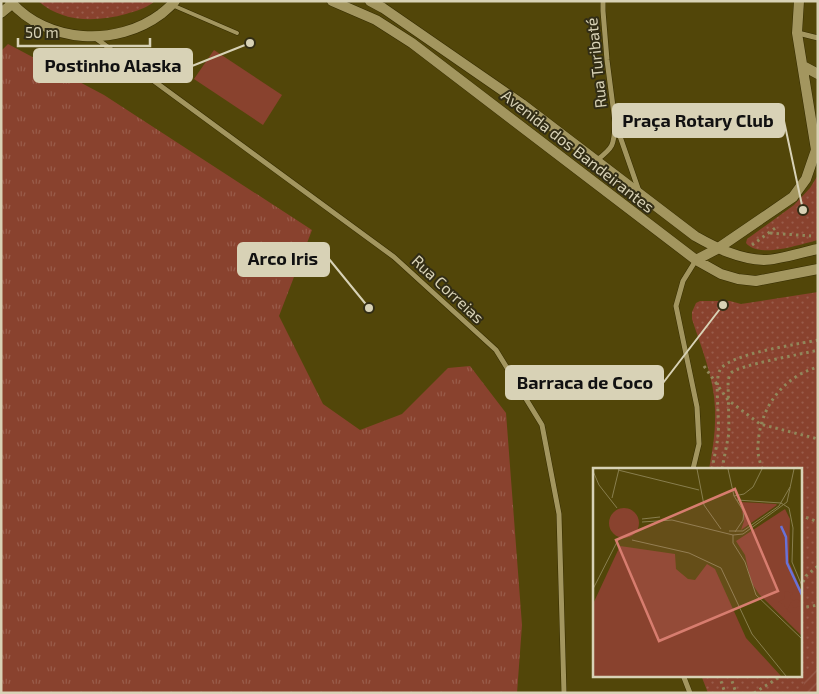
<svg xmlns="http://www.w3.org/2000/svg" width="819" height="694" font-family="'Exo 2',sans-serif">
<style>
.grass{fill:url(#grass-tufts)}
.park{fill:url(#park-dots)}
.garden{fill:url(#garden-furrows)}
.pitch{fill:#89422e}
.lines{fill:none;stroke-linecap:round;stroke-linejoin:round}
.lane-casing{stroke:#352c00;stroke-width:5}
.street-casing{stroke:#352c00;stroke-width:6}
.secondary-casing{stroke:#352c00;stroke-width:11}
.path{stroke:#91875a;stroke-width:3;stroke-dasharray:2.5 4;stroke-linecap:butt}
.lane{stroke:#a3965f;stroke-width:4}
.street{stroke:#a3965f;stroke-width:5}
.secondary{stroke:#a3965f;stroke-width:10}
.labels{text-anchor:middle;stroke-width:4;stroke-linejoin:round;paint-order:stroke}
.street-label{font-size:16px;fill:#d8d2b6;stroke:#322d15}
.inset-river{fill:none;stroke:#6872d7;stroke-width:2.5}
.inset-road{fill:none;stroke:#887e4e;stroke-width:1}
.view{fill:#d77d6f;fill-opacity:0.15;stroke:#d77d6f;stroke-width:2.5}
.inset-edge{fill:none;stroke:#d8d2b6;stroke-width:2.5}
.leader{fill:none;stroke:#d8d2b6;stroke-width:2}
.callout-dot{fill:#d8d2b6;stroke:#322d15;stroke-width:2}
.callout{fill:#d8d2b6;stroke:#d8d2b6;stroke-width:2}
.callout-label{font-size:18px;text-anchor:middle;font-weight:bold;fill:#111}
</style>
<defs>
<pattern id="grass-tufts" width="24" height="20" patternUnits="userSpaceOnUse" patternTransform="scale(1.25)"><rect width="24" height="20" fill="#89422e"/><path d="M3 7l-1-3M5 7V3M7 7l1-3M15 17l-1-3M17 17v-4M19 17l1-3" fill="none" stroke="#995c4a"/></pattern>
<pattern id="park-dots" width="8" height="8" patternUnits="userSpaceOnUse" patternTransform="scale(1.25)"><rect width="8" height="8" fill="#89422e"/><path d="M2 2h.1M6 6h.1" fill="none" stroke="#995c4a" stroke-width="1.8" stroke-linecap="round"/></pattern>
<pattern id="garden-furrows" width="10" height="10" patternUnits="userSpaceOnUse" patternTransform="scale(1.25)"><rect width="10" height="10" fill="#89422e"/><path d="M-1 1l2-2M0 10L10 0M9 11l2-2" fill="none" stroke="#995c4a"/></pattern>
</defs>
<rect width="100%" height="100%" fill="#524609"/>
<!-- grass -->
<path class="grass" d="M8,44L104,95L312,230L279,316L323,404L360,430L402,414L448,368L470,366L506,413L522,625L517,693H1V51Z"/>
<!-- park -->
<path class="park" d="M38,1H155C147,8 136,11 126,14C96,22 63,23 38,1Z
M818,175V240C801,244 759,259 746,243L747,239L794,205L810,188Z
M818,292V693H708L701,675H800V469H709C713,449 716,429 715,408C714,378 701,347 692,319V312L696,303L700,301H730L741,304Z"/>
<!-- garden -->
<path class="garden" d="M810,668H818V693H802L804,684L803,673Z"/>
<!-- pitch -->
<path class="pitch" d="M214,50L282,95L263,125L194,79Z"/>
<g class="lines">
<!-- lane casing -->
<g class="lane-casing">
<path id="lane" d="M172,5L237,33"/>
</g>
<!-- street casing -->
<g class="street-casing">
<path id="street" d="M603,1V11L607,60L615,122L639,191
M798,33L818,38
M94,37L394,257L496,350L542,425L559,514L564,693
M597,160C613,148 614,145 615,125
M693,469L699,444L697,407L676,306L683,281L696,260
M683,675L690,693"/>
</g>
<!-- secondary casing -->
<g class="secondary-casing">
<path id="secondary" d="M10,1C47,44 117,47 161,14C166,10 171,6 175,1
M332,1L376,20L412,43L696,260L721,274L738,279L756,281L818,269
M370,1L383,8L522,104L695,236C716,248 739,259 764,260C778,260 803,252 818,249
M1,13L12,4
M803,66L818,74
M696,260L717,249L793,197L806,179L816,150L797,33L799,1"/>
</g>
<!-- path -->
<path class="path" d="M770,233L811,236
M752,245L778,226
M704,366L728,400L760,424L818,439
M712,469C714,458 717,446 718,435C720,419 714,381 720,370C728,354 799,344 818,340
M722,469L729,433L728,380C729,378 729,375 731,373C738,365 804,354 818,350
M762,469C760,462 757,453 758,446C759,409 782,377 818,367
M800,515L818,522
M800,588L806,576L818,566
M800,608L818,605
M719,675L725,693
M730,675L736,693
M754,693L783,675"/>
<!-- lane -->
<use href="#lane" class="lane"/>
<!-- street -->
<use href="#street" class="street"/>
<!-- secondary -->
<use href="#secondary" class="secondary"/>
</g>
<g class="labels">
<!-- street labels -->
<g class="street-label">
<text transform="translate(596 63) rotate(-96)" y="6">Rua Turibaté</text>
<text transform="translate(578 151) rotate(38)" y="6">Avenida dos Bandeirantes</text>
<text transform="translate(448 289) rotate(43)" y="6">Rua Correias</text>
</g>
</g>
<!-- overview -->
<g transform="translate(593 468)">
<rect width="209" height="209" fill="#524609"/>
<path d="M27,78L82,86L83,101L95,111L102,112L114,96L122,101L153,170L188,208H0V136Z" fill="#89422e"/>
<path d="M147,34L183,36L184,37L148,62L151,53ZM16 55a15 15 0 1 1 30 0a15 15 0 1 1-30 0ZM192,41L197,51L196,94L209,124V168L166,126L158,114L152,87L143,73Z" fill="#89422e"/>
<path d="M192,123L200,125L197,129L200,133L204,131L209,135L204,134L208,138L200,140L198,134L194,142L198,145L194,143L191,136L185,134L191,131Z" fill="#89422e"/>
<path class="inset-river" d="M188,58L193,69L194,95L209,127"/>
<path class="inset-road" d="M104,1L111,37L128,61M135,1L141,28L151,44L150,52L142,64M25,2L106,22M0,3L6,17L24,40M141,28L151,26L160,19L169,1M19,30L26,1M144,32L188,35L196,40L200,60L199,94L209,118M49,51L67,49M49,54L79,52L140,67L150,66L194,34L201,1M136,63H150L186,38L197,19M140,67V75L152,94L163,127L209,171M39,72L96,85L128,100L159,166L193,208M0,121L25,72"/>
<path class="view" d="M142,21L185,123L66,173L23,72Z"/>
<rect width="209" height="209" class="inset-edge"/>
</g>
<!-- callouts -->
<path class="leader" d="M250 43L192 66M803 210L784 121M369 308L329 259M723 305L663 383"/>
<g class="callout-dot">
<circle cx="250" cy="43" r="5"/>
<circle cx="803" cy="210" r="5"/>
<circle cx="369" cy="308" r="5"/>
<circle cx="723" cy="305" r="5"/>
</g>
<g class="callout">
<rect x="34" y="49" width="158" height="33" rx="5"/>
<rect x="613" y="104" width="171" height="33" rx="5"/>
<rect x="238" y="243" width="91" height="33" rx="5"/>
<rect x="506" y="366" width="157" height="33" rx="5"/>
</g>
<g class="callout-label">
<text x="113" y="72">Postinho Alaska</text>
<text x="698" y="127">Praça Rotary Club</text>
<text x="283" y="265">Arco Iris</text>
<text x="585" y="389">Barraca de Coco</text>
</g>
<!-- border -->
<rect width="819" height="694" fill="none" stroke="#d8d2b6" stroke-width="5"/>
<!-- scale -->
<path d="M18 38v8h132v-8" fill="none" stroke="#d8d2b6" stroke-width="2.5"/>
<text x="25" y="38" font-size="15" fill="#d8d2b6" stroke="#322d15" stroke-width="4" paint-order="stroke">50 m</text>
</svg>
